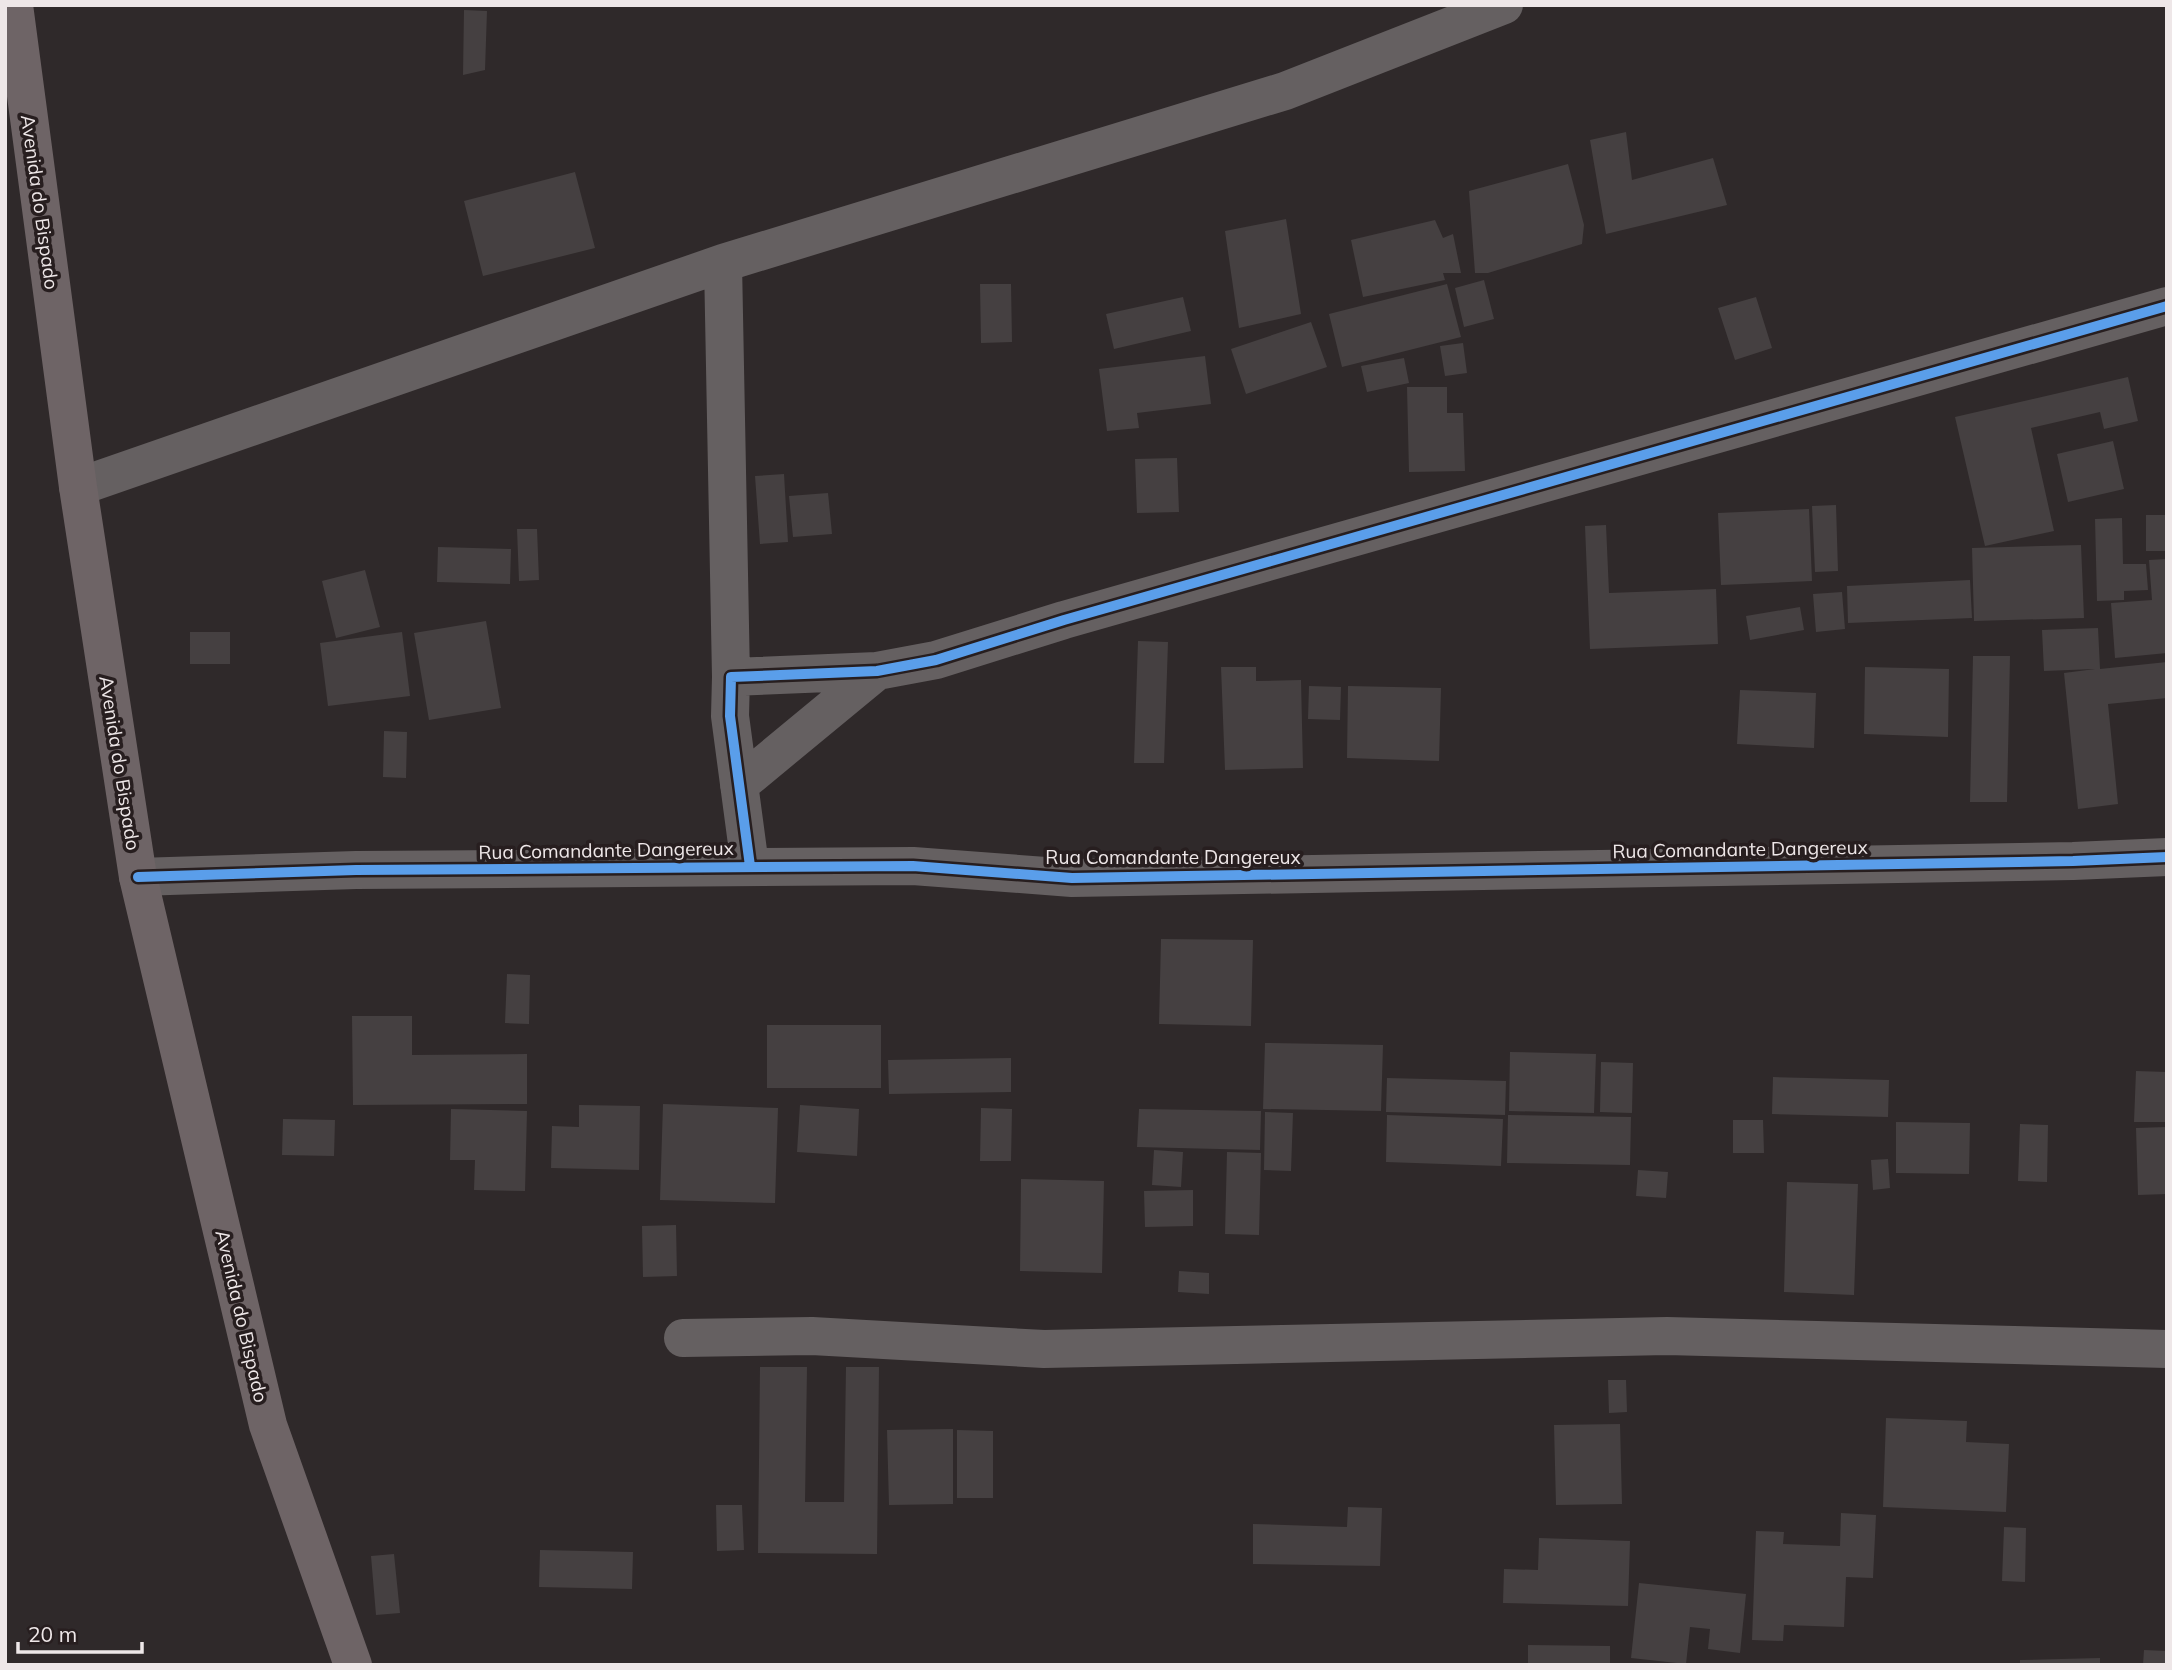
<svg xmlns="http://www.w3.org/2000/svg" width="2172" height="1670" font-family="Mulish,sans-serif">
<style>
.building{fill:#454041}
.lines{fill:none;stroke-linecap:round;stroke-linejoin:round}
.minor{stroke:#656061;stroke-width:38}
.major{stroke:#6e6466;stroke-width:38}
.cycleway-casing{stroke:#271e1f;stroke-width:15}
.cycleway{stroke:#5a9eea;stroke-width:10}
.labels{text-anchor:middle;stroke-width:7;stroke-linejoin:round;paint-order:stroke}
.street-label{font-size:19px;fill:#eee7e8;stroke:#271e1f}
</style>
<rect width="100%" height="100%" fill="#2f292a"/>
<!-- building -->
<path class="building" d="M464,10L487,11L485,70L463,75Z
M1626,132L1632,180L1713,158L1727,205L1606,234L1590,140Z
M1568,164L1584,225L1582,244L1488,273H1475L1469,191Z
M575,172L595,248L483,276L464,201Z
M1286,219L1301,314L1239,328L1225,231Z
M1435,220L1443,238L1453,234L1461,273H1443L1445,280L1363,297L1351,240Z
M1484,280L1494,319L1464,327L1455,288Z
M980,284H1011L1012,342L981,343Z
M1447,284L1461,337L1342,367L1329,314Z
M1183,297L1191,331L1114,349L1106,314Z
M1756,297L1772,348L1735,360L1718,308Z
M1311,322L1327,367L1246,394L1231,349Z
M1463,343L1467,373L1445,376L1440,346Z
M1205,356L1211,404L1137,413L1139,428L1107,431L1099,369Z
M1404,358L1409,383L1367,392L1361,366Z
M2128,377L2138,421L2104,429L2100,412L2031,428L2054,531L1985,546L1955,417Z
M1407,387H1447V413H1463L1465,471L1409,472Z
M2113,441L2124,489L2068,502L2057,454Z
M1177,458L1179,512L1137,513L1135,459Z
M784,474L788,542L760,544L755,476Z
M828,493L832,534L793,537L789,496Z
M1836,505L1838,571L1815,572L1812,506Z
M1809,509L1812,581L1721,585L1718,513Z
M2146,515H2166V551H2146Z
M2122,518L2123,564H2146L2148,590L2124,591V600L2097,601L2095,519Z
M1606,525L1609,593L1716,589L1718,644L1590,649L1585,526Z
M517,529H537L539,580L519,581Z
M2081,545L2084,618L1974,621L1972,548Z
M438,547L511,549L510,584L437,582Z
M2167,559V653L2115,658L2111,603L2152,600L2149,560Z
M365,570L380,627L336,638L322,581Z
M1970,580L1972,618L1848,623L1847,586Z
M1842,592L1845,629L1816,632L1813,594Z
M1800,607L1804,630L1750,640L1746,616Z
M486,621L501,708L429,720L414,633Z
M2098,628L2100,669L2167,662V698L2108,704L2118,804L2078,809L2064,673L2095,669L2044,671L2042,630Z
M190,632H230V664H190Z
M402,632L410,696L328,706L320,643Z
M1138,641L1168,642L1164,763H1134Z
M1973,656H2010L2007,802H1970Z
M1221,667H1256V681L1301,680L1303,768L1225,770Z
M1865,667L1949,669L1948,737L1864,734Z
M1309,686L1341,687L1340,720L1308,719Z
M1348,686L1441,688L1439,761L1347,758Z
M1740,690L1816,693L1814,748L1737,744Z
M384,731L407,732L406,778L383,777Z
M1161,939L1253,940L1251,1026L1159,1024Z
M507,974L530,975L529,1024L505,1023Z
M352,1016H412V1055L527,1054V1104L353,1105Z
M767,1025H881V1088H767Z
M1265,1043L1383,1045L1381,1111L1263,1109Z
M1510,1052L1596,1054L1594,1113L1509,1111Z
M1011,1058V1092L889,1094L888,1060Z
M1601,1062L1633,1063L1632,1113L1600,1112Z
M2136,1071L2167,1072V1122H2134Z
M1773,1077L1889,1080L1888,1117L1772,1114Z
M1387,1078L1506,1081L1505,1115L1386,1112Z
M663,1104L778,1108L775,1203L660,1200Z
M579,1105L640,1106L639,1170L551,1168L552,1126L579,1127Z
M800,1105L859,1109L857,1156L797,1152Z
M981,1108L1012,1109L1011,1161H980Z
M451,1109L527,1111L525,1191L474,1190L475,1160H450Z
M1139,1109L1261,1111L1260,1150L1137,1147Z
M1265,1112L1293,1113L1291,1171L1264,1170Z
M1387,1115L1503,1119L1501,1166L1386,1162Z
M1508,1115L1631,1117L1630,1165L1507,1163Z
M283,1119L335,1120L334,1156L282,1155Z
M1733,1120H1763L1764,1153H1733Z
M1896,1122L1970,1123L1969,1174L1896,1173Z
M2020,1124L2048,1125L2047,1182L2018,1181Z
M2167,1127V1194L2138,1195L2136,1128Z
M1154,1150L1183,1152L1181,1187L1152,1185Z
M1227,1152L1261,1153L1259,1235L1225,1234Z
M1888,1159L1890,1188L1873,1190L1871,1160Z
M1638,1170L1668,1172L1666,1198L1636,1196Z
M1021,1179L1104,1181L1102,1273L1020,1271Z
M1787,1182L1858,1184L1854,1295L1784,1292Z
M1193,1190V1226L1145,1227L1144,1191Z
M676,1225L677,1276L643,1277L642,1226Z
M1179,1271L1209,1273V1294L1178,1292Z
M760,1367H807L805,1502H844L846,1367H879L877,1554L758,1553Z
M1608,1380H1626L1627,1412L1609,1413Z
M1886,1418L1967,1421L1966,1442L2009,1444L2006,1512L1883,1507Z
M1620,1424L1622,1504L1556,1505L1554,1425Z
M953,1429V1504L889,1505L887,1430Z
M957,1430L993,1431V1498H957Z
M716,1505H742L744,1550L717,1551Z
M1348,1507L1382,1508L1380,1566L1253,1564V1524L1347,1527Z
M1841,1513L1876,1515L1873,1578L1846,1577L1844,1627L1784,1625L1783,1641L1752,1640L1756,1531L1784,1532L1783,1544L1840,1546Z
M2004,1527L2026,1528L2025,1582L2002,1581Z
M1539,1538L1630,1541L1628,1606L1503,1603L1504,1569L1538,1570Z
M540,1550L633,1552L632,1589L539,1587Z
M394,1554L400,1613L376,1615L371,1556Z
M1639,1583L1746,1594L1740,1653L1708,1649L1710,1629L1690,1627L1686,1664L1631,1658Z
M1528,1645L1610,1646V1665H1528Z
M2144,1650L2167,1651V1665H2143Z
M2100,1658V1665H2020V1660Z"/>
<g class="lines">
<!-- minor -->
<path class="minor" d="M723,263L731,677
M78,487L723,263L1285,91L1504,5
M739,785L877,671
M750,866L730,716L731,677L877,671L936,660L1064,620L2167,306
M138,877L356,870L913,866L1072,878L2073,861L2167,857
M683,1338L812,1336L1044,1349L1667,1336L2167,1349"/>
<!-- major -->
<path class="major" d="M14,5L78,487L138,877L268,1425L353,1665"/>
<!-- cycleway casing -->
<g class="cycleway-casing">
<path id="cycleway" d="M750,866L730,716L731,677L877,671L936,660L1064,620L2167,306
M138,877L356,870L913,866L1072,878L2073,861L2167,857"/>
</g>
<!-- cycleway -->
<use href="#cycleway" class="cycleway"/>
</g>
<g class="labels">
<!-- street labels -->
<g class="street-label">
<text transform="translate(40 202) rotate(82)" y="7">Avenida do Bispado</text>
<text transform="translate(120 763) rotate(81)" y="7">Avenida do Bispado</text>
<text transform="translate(1740 849) rotate(-1)" y="7">Rua Comandante Dangereux</text>
<text transform="translate(606 850) rotate(-1)" y="7">Rua Comandante Dangereux</text>
<text x="1173" y="864">Rua Comandante Dangereux</text>
<text transform="translate(242 1316) rotate(77)" y="7">Avenida do Bispado</text>
</g>
</g>
<!-- border -->
<rect width="2172" height="1670" fill="none" stroke="#eee7e8" stroke-width="14"/>
<!-- scale -->
<path d="M18 1642v10h124v-10" fill="none" stroke="#eee7e8" stroke-width="3.5"/>
<text x="28" y="1642" font-size="21" fill="#eee7e8" stroke="#271e1f" stroke-width="5" paint-order="stroke">20 m</text>
</svg>
